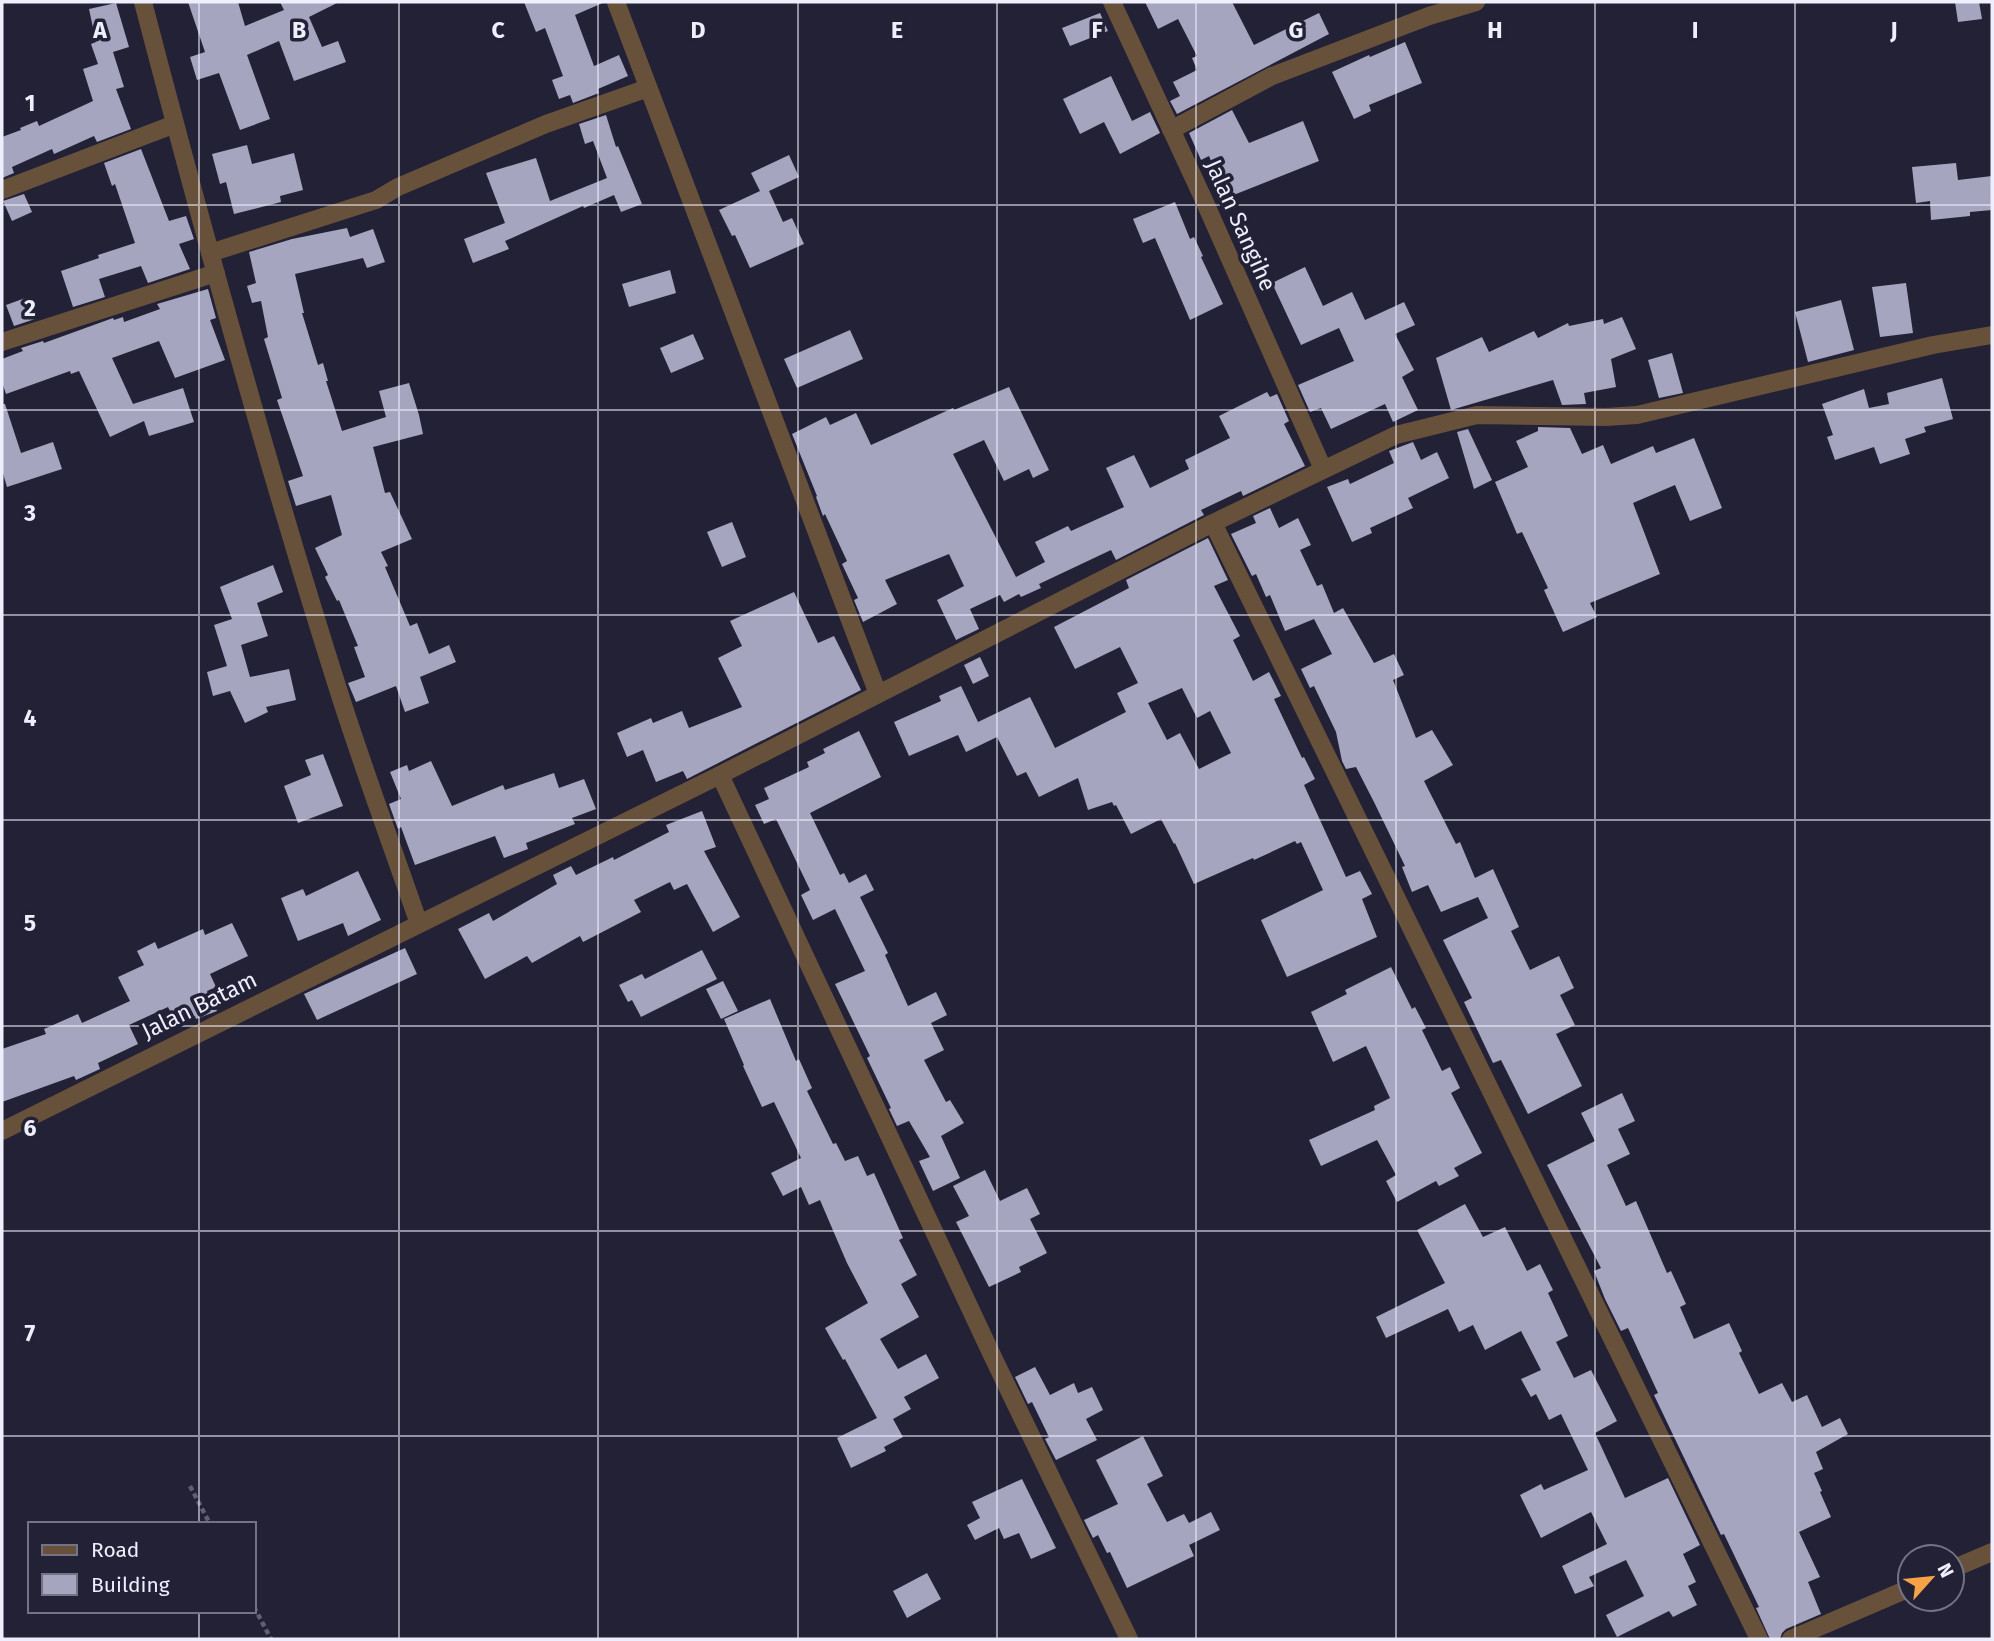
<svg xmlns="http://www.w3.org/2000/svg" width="1994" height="1641" font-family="'Fira Sans',sans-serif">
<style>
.building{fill:#a6a5c0;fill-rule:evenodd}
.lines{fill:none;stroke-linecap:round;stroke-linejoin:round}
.path{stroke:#615f72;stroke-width:4.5;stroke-dasharray:5 3.5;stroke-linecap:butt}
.street{stroke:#68513a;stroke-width:18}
.grid{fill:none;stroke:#eeeefc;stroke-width:2;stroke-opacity:0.55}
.labels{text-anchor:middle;stroke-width:7;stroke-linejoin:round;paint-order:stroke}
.street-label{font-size:23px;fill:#eeeefc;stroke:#232136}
.grid-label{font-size:23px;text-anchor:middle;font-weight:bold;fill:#eeeefc;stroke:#232136;stroke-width:7;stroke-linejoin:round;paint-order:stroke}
</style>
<rect width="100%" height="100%" fill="#232136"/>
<!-- building -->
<path class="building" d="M188,2H238L245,26L284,10L280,2H339L309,17L322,47L338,41L346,62L294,81L279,41L247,55L270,119L240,130L219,73L197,80L190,57L205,52Z
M524,2H605L575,15L594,66L619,55L628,76L598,89L599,93L573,103L570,95L559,99L552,80L563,76L545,28L536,32Z
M1145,2H1232L1254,45L1319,13L1329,34L1177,114L1170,101L1180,96L1173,82L1197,70L1192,58L1197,56L1178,19L1158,29Z
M1955,2H1979L1982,19L1958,22Z
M116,3L129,47L113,52L124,87L116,89L131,129L97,142L94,136L54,154L52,149L12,167L14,173L2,178V137L21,130L20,128L37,121L39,126L93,101L83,69L98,64L91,44L96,42L89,9Z
M1100,13L1108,31L1070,46L1062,28Z
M1405,42L1422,83L1369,105L1371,111L1354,119L1332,72L1369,55L1370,57Z
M1111,76L1132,121L1150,112L1160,133L1120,154L1104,122L1080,134L1063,99Z
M1232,110L1249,143L1303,121L1319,161L1226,198L1209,156L1201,160L1189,133Z
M606,115L616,147L618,146L642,204L621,212L614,195L584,208L583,206L505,241L509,249L473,263L464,239L505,223L486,173L536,158L550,201L607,178L593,141L585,144L579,124Z
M247,145L252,164L294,153L303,190L280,196L281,202L234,214L226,182L220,184L212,154Z
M141,149L169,221L186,216L194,239L179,244L190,269L148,283L141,266L99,279L105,297L73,307L61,271L99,258L98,255L135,243L115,184L112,186L104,163Z
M789,155L799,177L769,191L783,222L792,218L804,244L750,268L735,235L732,236L719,210L760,191L751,173Z
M1956,163L1958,180L1992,176V210L1970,212V216L1931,220L1930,201L1916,203L1912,167Z
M24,194L32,212L12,221L3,201Z
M1175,202L1190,239L1194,237L1203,256L1201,257L1223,304L1190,320L1155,238L1143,243L1133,219Z
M347,228L350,237L373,229L385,262L367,268L363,258L295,274L304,313H302L318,365L323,363L328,381H326L342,431L386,417L379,391L409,383L419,415L423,434L373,447L385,493L390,492L412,539L381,552L388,566L385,567L410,626L417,623L429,654L449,645L456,662L420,677L429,703L405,712L396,686L356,702L348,683L365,677L354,647L358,646L339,600L337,601L325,577L328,575L315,548L342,535L331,495L296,506L288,481L303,476L277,400L282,398L264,339L268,337L261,301L252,303L247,286L256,283L249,252L292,239Z
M1305,267L1323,306L1352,292L1365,320L1404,302L1415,325L1395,334L1414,370L1402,377L1418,410L1393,422L1385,404L1331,429L1321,408L1310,412L1298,385L1354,361L1339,328L1301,345L1272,283Z
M670,270L676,293L629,307L622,284Z
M1906,283L1913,333L1880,337L1872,287Z
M208,289L216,318L210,320L225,360L175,378L159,341L112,358L133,404L183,388L194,422L149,436L144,421L110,437L79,371L71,374L70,371L6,394L2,382V359L23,351L21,348L43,341L44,343L113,318L114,320L123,317L124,322L160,309L157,304Z
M28,297L35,319L14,326L6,305Z
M1841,300L1854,350L1808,362L1795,312Z
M1622,317L1636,349L1611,359L1616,387L1584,393L1586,404L1562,405L1553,380L1451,410L1436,358L1482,337L1489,352L1534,331L1538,338L1568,323L1569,326L1603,319L1604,324Z
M850,330L863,359L797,388L784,359Z
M693,334L704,359L671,373L660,348Z
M1672,353L1683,393L1659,398L1648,360Z
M1942,378L1953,419L1924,427L1926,432L1905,439L1910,454L1880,464L1874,447L1835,460L1827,437L1833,435L1822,404L1864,389L1869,408L1889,404L1887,393Z
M1009,387L1049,470L1033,478L1029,469L1004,481L984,440L953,454L1016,577L1045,562L1035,542L1068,526L1071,531L1124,507L1106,468L1134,455L1150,488L1189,469L1185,460L1230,438L1219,416L1267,392L1270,397L1277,394L1289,421L1284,424L1305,466L1243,496L1241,491L1201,510L1204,515L1116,560L1111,550L1039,584L1041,588L1021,597L1019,594L1004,602L1000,595L970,609L979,629L956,640L937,600L964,586L949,554L885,580L897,604L863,622L854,600L858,598L842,564L847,561L825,514L823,516L816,497L817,496L792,434L826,417L830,425L856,413L871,445L953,408L954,410Z
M2,404H5L21,453L53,442L62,469L7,487L2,470Z
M1538,427L1570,428L1582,454L1603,445L1611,464L1653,446L1656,453L1694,438L1722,508L1690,521L1675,485L1633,503L1660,574L1590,603L1597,617L1563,632L1544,590L1548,588L1522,532L1517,534L1495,482L1528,467L1516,441L1538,431Z
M1468,429L1492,480L1474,489L1457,432Z
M1413,442L1421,460L1437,452L1449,478L1408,498L1413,508L1370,528L1372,533L1352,542L1327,487L1348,479L1350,484L1394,463L1389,451Z
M1270,508L1279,528L1298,518L1311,545L1300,550L1317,586L1322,584L1334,613L1343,608L1374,663L1394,654L1404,675L1393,680L1416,738L1432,730L1453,765L1424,781L1456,844L1460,842L1475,878L1493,869L1519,927L1511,931L1530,970L1559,956L1574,988L1560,995L1575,1025L1556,1034L1582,1086L1528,1114L1501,1060L1493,1063L1464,1002L1472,998L1443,940L1488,918L1478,897L1441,912L1428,885L1412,892L1402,867L1405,866L1374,802L1356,767L1346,769L1342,761L1336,732L1314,686L1310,688L1301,669L1332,654L1314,619L1285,631L1270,595L1266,597L1256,574L1252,576L1231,534L1256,523L1253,516Z
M732,522L746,557L722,567L707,532Z
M1208,538L1228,580L1214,586L1240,636L1233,640L1253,681L1269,672L1281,696L1274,699L1302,758L1304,757L1315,779L1304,785L1346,877L1360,871L1372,894L1362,899L1377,937L1287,977L1261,920L1323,890L1301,842L1297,844L1295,841L1254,860L1253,858L1194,884L1175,843L1174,844L1161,819L1131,834L1116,805L1114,806L1112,802L1088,810L1078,778L1039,797L1026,772L1017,776L997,737L966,752L958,735L909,756L894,722L941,701L939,696L961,686L978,722L1030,697L1055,748L1126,712L1117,693L1138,683L1120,647L1075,669L1054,627L1129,588L1126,580ZM1182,688L1197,718L1210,711L1231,753L1199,769L1180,733L1167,740L1148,703Z
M273,565L283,592L257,603L268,636L241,645L250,677L289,669L296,700L266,707L268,712L245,723L230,691L213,696L207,672L227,666L214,625L232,619L220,587Z
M794,592L818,643L834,636L861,690L687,779L683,771L656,782L643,750L627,757L617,733L651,718L653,723L682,711L689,728L742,707L718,658L742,646L730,621Z
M980,657L989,676L973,684L964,665Z
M859,731L881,777L810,813L840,875L844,873L849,883L866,874L874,890L860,897L888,953L885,955L908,1006L936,992L947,1015L931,1023L944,1050L924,1060L946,1102L950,1100L964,1123L941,1136L960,1178L933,1191L919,1161L930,1157L909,1121L897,1126L889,1109L891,1108L867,1058L870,1056L835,984L865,971L835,909L813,920L801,895L810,890L776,819L764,824L755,805L769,799L764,788L809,767L807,762L825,753L823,749Z
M323,754L343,806L298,823L284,786L311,775L305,760Z
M431,761L452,806L503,785L505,790L554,773L559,788L584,779L596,809L572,818L575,824L526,843L528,849L504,858L495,836L415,865L401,827L398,829L389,804L401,799L390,772L407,765L409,771Z
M702,811L716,847L704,851L740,917L713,932L687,884L674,890L670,882L634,900L641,912L583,942L580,936L532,963L527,956L485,979L458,929L489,913L493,921L557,884L553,875L571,866L576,875L613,857L614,860L669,832L666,825Z
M358,871L381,920L348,936L343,923L298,941L281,898L303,889L306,896Z
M232,923L248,956L210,974L216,987L207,991L217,1011L196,1019L195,1016L177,1025L168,1007L129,1025L138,1044L98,1063L100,1069L76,1080L74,1076L2,1102V1049L46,1034L44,1029L78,1014L82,1023L130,1001L118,977L144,965L137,951L155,942L158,949L203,929L205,935Z
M405,948L417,974L317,1020L304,994Z
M702,950L717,979L641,1017L632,1000L628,1002L619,985L642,974L645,979Z
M1391,967L1412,1009L1415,1007L1426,1028L1422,1030L1442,1071L1450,1067L1460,1088L1451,1093L1482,1153L1454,1168L1459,1176L1439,1186L1436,1181L1397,1202L1386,1181L1396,1175L1377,1140L1321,1166L1309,1140L1375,1110L1374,1106L1390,1098L1366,1046L1333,1062L1311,1012L1347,994L1345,990Z
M723,981L738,1011L721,1019L706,989Z
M770,999L796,1061L799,1059L812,1088L807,1091L833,1144L836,1143L845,1161L858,1156L867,1176L874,1173L903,1238L899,1240L917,1275L901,1284L919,1317L880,1339L898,1369L926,1354L939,1378L904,1397L911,1409L893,1419L903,1437L884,1447L886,1451L851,1468L837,1438L877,1418L845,1359L843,1360L825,1328L868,1303L847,1263L820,1200L809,1205L801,1187L783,1196L771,1173L801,1158L774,1102L762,1107L743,1066L744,1065L724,1019Z
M1622,1093L1635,1121L1618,1129L1630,1154L1607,1165L1626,1206L1636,1201L1667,1273L1671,1271L1686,1304L1680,1307L1694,1339L1729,1323L1742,1351L1739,1353L1759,1394L1782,1383L1792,1402L1807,1395L1822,1427L1840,1418L1848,1434L1816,1452L1823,1469L1814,1473L1822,1491L1820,1492L1831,1517L1799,1532L1820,1577L1808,1582L1821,1614L1786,1629L1782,1633L1780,1639H1770L1756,1608L1759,1607L1724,1534L1721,1535L1654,1395L1658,1393L1628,1328L1621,1331L1605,1299L1594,1271L1601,1268L1547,1165L1595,1141L1581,1113Z
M985,1170L1000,1201L1027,1188L1040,1214L1030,1219L1047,1253L1019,1267L1021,1272L989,1287L956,1222L969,1216L953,1186Z
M1465,1204L1483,1237L1505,1227L1527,1271L1540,1264L1553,1290L1548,1293L1568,1336L1556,1342L1574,1378L1591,1370L1617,1421L1595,1433L1625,1498L1668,1478L1700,1545L1683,1554L1696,1582L1688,1586L1697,1605L1673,1617L1669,1611L1617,1637L1606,1615L1644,1596L1626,1560L1589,1577L1594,1586L1575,1594L1562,1566L1607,1544L1591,1512L1541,1538L1520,1495L1541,1484L1544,1490L1588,1470L1561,1414L1549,1420L1536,1394L1531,1397L1521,1379L1541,1370L1521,1331L1485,1350L1473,1325L1459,1332L1448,1309L1386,1338L1376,1317L1445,1283L1417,1230Z
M1035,1367L1050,1395L1074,1383L1078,1393L1092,1387L1103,1410L1086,1419L1097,1440L1056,1460L1045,1439L1049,1437L1032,1402L1028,1404L1015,1377Z
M1143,1436L1163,1476L1147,1484L1167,1522L1184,1514L1189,1523L1211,1512L1220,1530L1189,1545L1194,1556L1127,1588L1110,1552L1107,1553L1098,1535L1093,1538L1084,1520L1118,1504L1096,1460Z
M1022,1479L1056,1548L1031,1559L1019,1533L1004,1539L999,1528L975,1540L967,1525L980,1518L972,1502Z
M927,1573L941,1599L907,1618L893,1591Z"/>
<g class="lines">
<!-- path -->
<path class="path" d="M190,1486L210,1524
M254,1607L271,1639"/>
<!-- street -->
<path class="street" d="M143,2C203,232 266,462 338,689C363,768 392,846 419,924
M616,2L878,694
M1112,2L1203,198L1323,469
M1171,130L1272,76L1429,16L1476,2
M2,190L175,124
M210,253L376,200L398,187L546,124L648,88
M2,342L216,273
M1213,523L1759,1639
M720,775L991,1353L1129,1639
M2,1131L720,775L1213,523L1396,435L1477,415L1606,417L1637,415L1933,345L1992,335
M1952,1569L1992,1552
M1791,1639L1910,1588"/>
</g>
<!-- grid -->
<path class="grid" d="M199,2V1524M399,2V1639M598,2V1639M798,2V1639M997,2V1639M1196,2V1639M1396,2V1639M1595,2V1639M1795,2V1639M2,205H1992M2,410H1992M2,615H1992M2,820H1992M2,1026H1992M2,1231H1992M2,1436H1992M199,1611V1639"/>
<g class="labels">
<!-- street labels -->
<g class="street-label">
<text transform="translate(1241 225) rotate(66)" y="8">Jalan Sangihe</text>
<text transform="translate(199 1005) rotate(-26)" y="8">Jalan Batam</text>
</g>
</g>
<g class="grid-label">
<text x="100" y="38">A</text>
<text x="299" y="38">B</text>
<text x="498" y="38">C</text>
<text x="698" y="38">D</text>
<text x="897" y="38">E</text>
<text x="1097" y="38">F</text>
<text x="1296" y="38">G</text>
<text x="1495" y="38">H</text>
<text x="1695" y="38">I</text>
<text x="1894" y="38">J</text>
<text x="30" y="111">1</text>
<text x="30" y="316">2</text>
<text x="30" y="521">3</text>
<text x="30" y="726">4</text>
<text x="30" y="931">5</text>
<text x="30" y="1136">6</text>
<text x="30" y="1341">7</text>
</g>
<!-- border -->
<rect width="1994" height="1641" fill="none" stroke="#eeeefc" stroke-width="7"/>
<!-- legend -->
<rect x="28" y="1522" width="228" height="91" fill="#232136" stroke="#747385" stroke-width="2"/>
<rect x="42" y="1545" width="35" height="10" fill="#68513a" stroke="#747385" stroke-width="2"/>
<text x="91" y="1557" font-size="21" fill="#eeeefc">Road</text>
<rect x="42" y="1574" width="35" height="21" fill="#a6a5c0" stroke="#747385" stroke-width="2"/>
<text x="91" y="1592" font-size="21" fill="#eeeefc">Building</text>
<!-- north arrow -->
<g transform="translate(1931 1578) rotate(63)"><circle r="33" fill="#232136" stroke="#747385" stroke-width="2"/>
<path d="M0-5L12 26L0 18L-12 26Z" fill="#f6a247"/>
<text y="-10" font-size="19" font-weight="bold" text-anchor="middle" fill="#eeeefc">N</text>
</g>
</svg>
